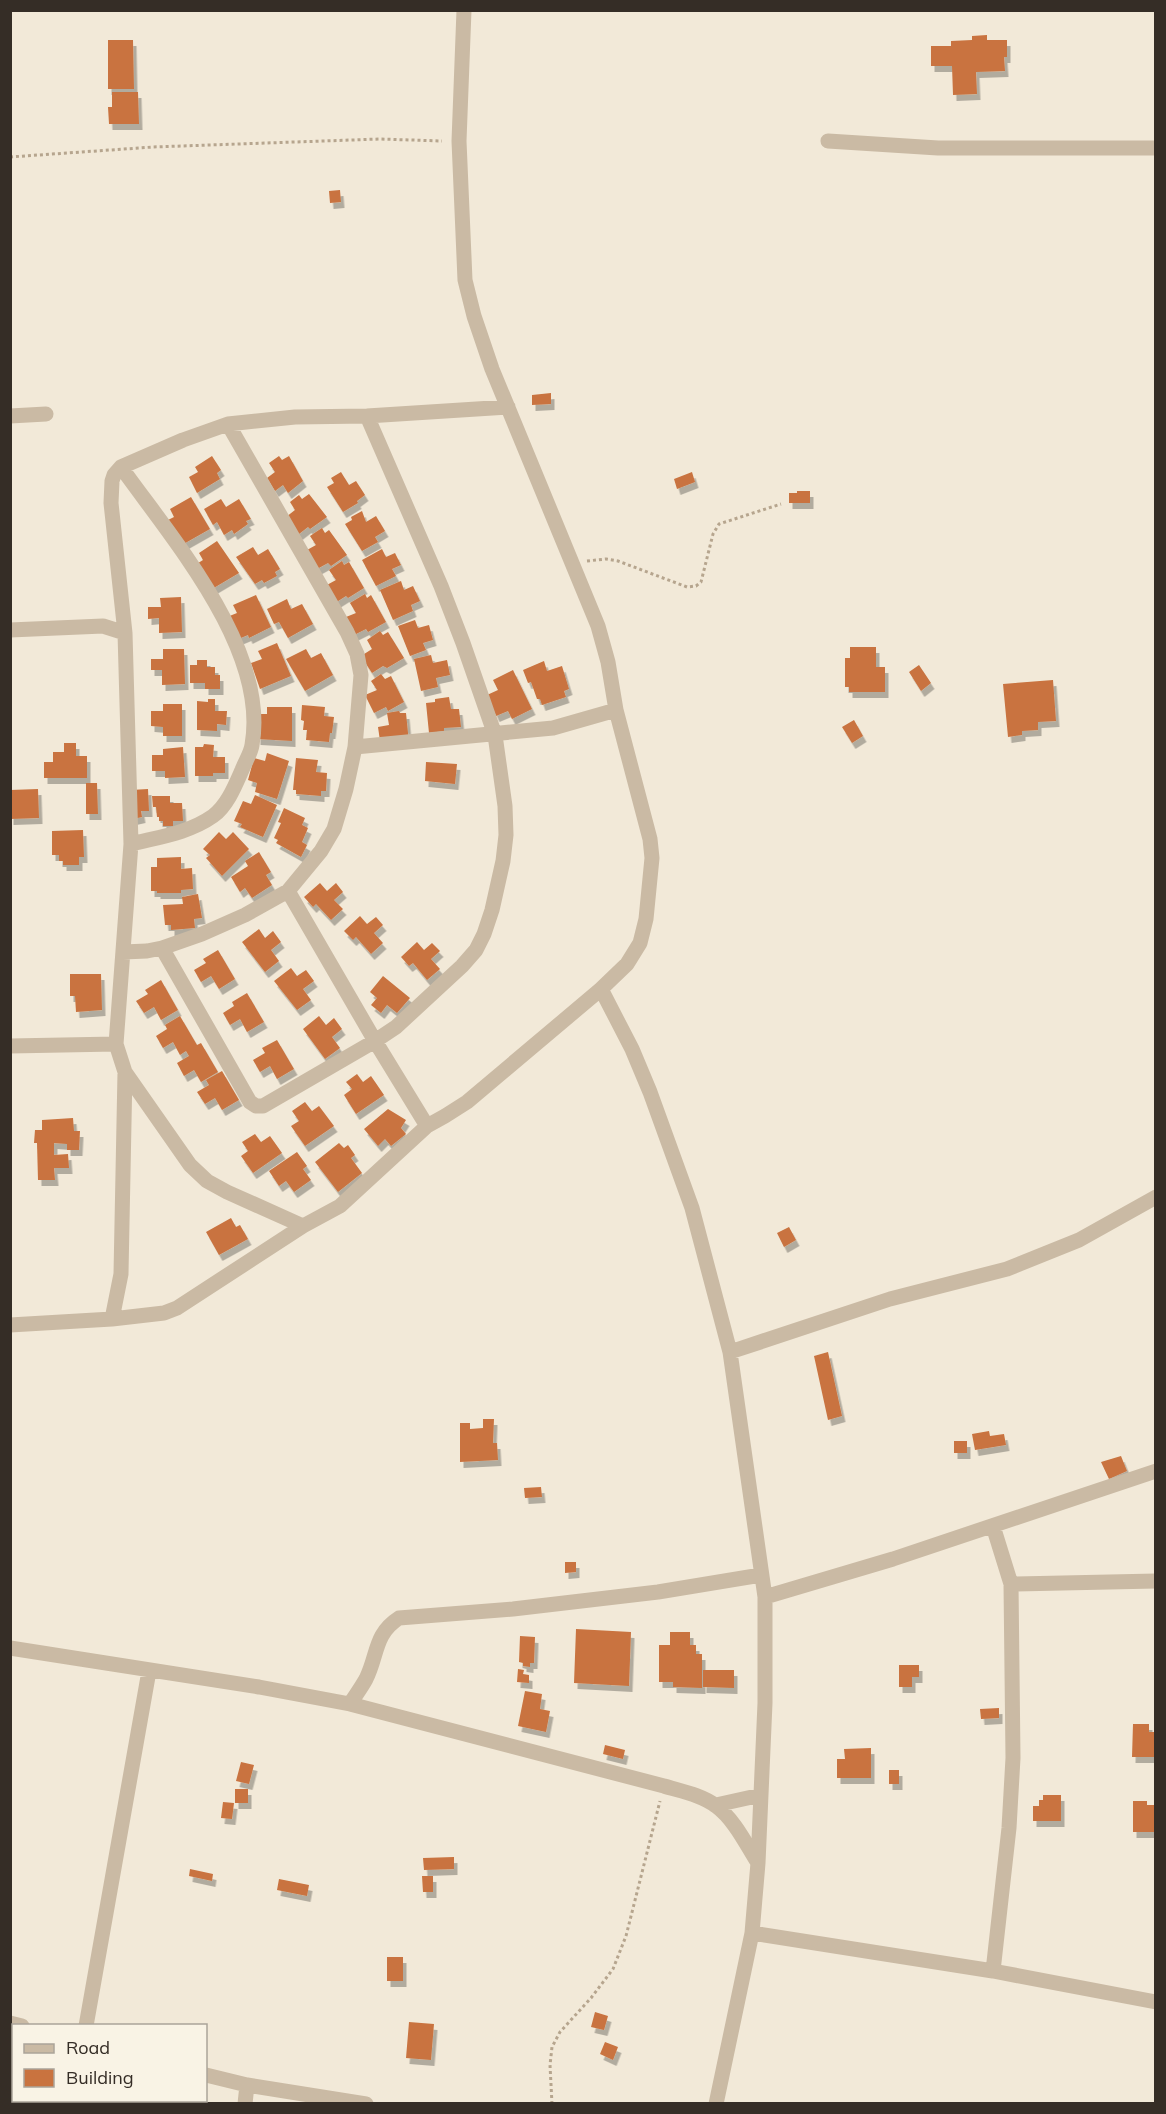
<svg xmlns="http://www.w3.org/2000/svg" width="1166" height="2114" font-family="Mulish,sans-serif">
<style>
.building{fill:#c9733f;filter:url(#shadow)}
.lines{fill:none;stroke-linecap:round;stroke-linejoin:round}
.path{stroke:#b6a58e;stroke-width:3;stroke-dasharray:3 3;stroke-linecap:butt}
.minor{stroke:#cabaa4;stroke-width:15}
</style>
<defs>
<filter id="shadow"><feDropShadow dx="3.5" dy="6" stdDeviation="0" flood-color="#0004"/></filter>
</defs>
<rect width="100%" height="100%" fill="#f2e9d8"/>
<!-- building -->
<path class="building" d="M987,35V40H1007V57H1004L1005,71L976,72L977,94L953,95L952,66H931V46H951V41L972,40V36Z
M108,40H133L134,89H108Z
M112,92H138L139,124H109L108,107H112Z
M340,190L341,202L330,203L329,191Z
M551,393V404L532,405V395Z
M212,456L221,470L217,473L220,479L197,493L189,477L198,472L195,467Z
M279,456L282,460L289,456L303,481L288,493L283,485L275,491L267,478L275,472L269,463Z
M341,472L349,485L356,481L365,495L357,501L358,503L343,512L327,487L334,483L331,478Z
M692,472L695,482L677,489L674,479Z
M797,491H810V503H789V493H797Z
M309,494L327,517L310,529L308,527L299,534L286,517L295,510L290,502L299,495L302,499Z
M191,497L210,529L180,546L166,521L174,517L170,509Z
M221,499L226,507L239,499L251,519L246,521L248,524L234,534L232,530L224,535L217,522L213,525L204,509Z
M362,511L366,522L376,516L385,531L375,537L378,542L362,551L345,524L352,520L351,517Z
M322,528L325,533L329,530L347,555L331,566L328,563L317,569L307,550L316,545L310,536Z
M217,541L239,573L212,589L195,565L203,560L199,553Z
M253,547L258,555L268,549L280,569L275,572L277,576L264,583L262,580L255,584L236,557Z
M382,549L386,557L395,553L401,565L392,569L396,576L376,586L362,560Z
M342,561L344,565L349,562L364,588L348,598L346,596L335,603L325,586L336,580L329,570Z
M401,581L404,590L413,586L420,601L411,605L413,611L393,620L380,590Z
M365,594L367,598L371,595L386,622L368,632L366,629L354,635L346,617L356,613L350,603Z
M256,595L271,627L249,638L248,635L236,640L227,617L237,613L233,605Z
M181,597L182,632L159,633V618L148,619V607H161L160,598Z
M287,599L291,609L302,604L313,624L288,638L279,622L274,624L267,609Z
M415,620L418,628L429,625L433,640L423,643L426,650L410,656L398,626Z
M380,631L383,635L388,632L404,658L387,668L383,666L372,673L361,656L372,649L367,640Z
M277,643L291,676L260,689L251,663L262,659L258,651Z
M850,647H876V667H885V692H849V687H845V658H850Z
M163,649H184L185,684L162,685V670H151V659H163Z
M306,649L311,658L321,653L333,675L305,691L286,659Z
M431,655L433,663L447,660L450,675L436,678L438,687L421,691L414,659Z
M197,660H207V667H215V675H220V689H205V683H190V665H197Z
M544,661L547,671L562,666L569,689L564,691L566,697L542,705L540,699H537L531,682L528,683L523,670Z
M919,665L931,683L921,691L909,672Z
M513,670L532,709L512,719L508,711L496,716L487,695L498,690L493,680Z
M381,674L385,679L391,676L404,702L388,711L386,707L374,713L365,695L377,690L371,681Z
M1053,680L1056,721L1038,722V730L1022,731V735L1008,737L1003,684Z
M449,697L451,709H459L461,727L444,728V731L429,733L426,703L435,702V699Z
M208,699H215V711H227L226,725L217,724V731L197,730V701L208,702Z
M163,704H182V736H163V727L151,726V711H163Z
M302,705L325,707L324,716L334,717L332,733H330L329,742L306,740L307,730H303L304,721L301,720Z
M267,707H292V741L257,739V714H267Z
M399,711L400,713H406L409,743L380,741L378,727L389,725L387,713Z
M854,720L863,736L852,743L842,727Z
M64,743H76V756H87V778H44V762H53V752H64Z
M204,744L214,745L213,757H225V773H213V776H195V747H203Z
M183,747L185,777L165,778V771H152V755H163V749Z
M267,753L289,761L277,799L255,792L257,783L248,780L254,758L265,761Z
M296,758L318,760L316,772L327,773L326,791H321V796L296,794V790H293Z
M426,762L457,764L455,784L425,781Z
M86,783H97L98,814H86Z
M38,789L39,818L10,819V790Z
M148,789L149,811H141L142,817L133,819L131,790Z
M255,795L277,805L263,837L240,827L242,824L234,821L243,801L251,804Z
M152,796H170V803H182L183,821H173V826H163V821H159V817H157L156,807H153Z
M284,808L305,818L302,825L308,828L302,842L307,845L301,857L276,843L278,840L274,838L281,823L278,822Z
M83,830L84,857H79V865H63V861H59V855H52V831Z
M219,832L226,839L233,832L249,849L222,876L206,858L210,855L203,849Z
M259,852L271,872L266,875L272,885L252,898L245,888L240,892L231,877L248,866L245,861Z
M181,857V869L192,868L193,889L181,890V893H157V891H151V867H157V858Z
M320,883L327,891L336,883L343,892L334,900L343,909L331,920L316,904L313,907L304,897Z
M198,894L202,918L194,919L195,928L171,930V925H165L163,905L183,904L182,897Z
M360,916L367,924L376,917L383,925L374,933L383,943L371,954L356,937L353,940L344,931Z
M259,929L265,938L273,931L281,942L271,950L279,961L265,972L242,942Z
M417,942L424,950L432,943L440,951L431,959L440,969L427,980L413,963L409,966L401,957Z
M218,950L235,979L219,989L211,976L201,982L194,970L206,963L203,959Z
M291,968L297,976L306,970L314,981L303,989L311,1000L297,1010L274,981Z
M70,974H101L102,1010L76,1012L75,996H70Z
M383,976L410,998L397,1013L387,1005L381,1013L371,1005L377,998L370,992Z
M161,980L178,1010L161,1020L154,1007L144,1013L136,1001L148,994L145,990Z
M247,993L264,1022L247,1032L240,1019L230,1025L223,1013L234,1006L232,1002Z
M180,1016L197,1045L201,1043L218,1072L201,1082L194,1070L184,1076L177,1063L189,1056L186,1051L180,1055L173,1042L163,1048L156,1036L167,1029L165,1025Z
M319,1016L326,1025L334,1018L342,1029L332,1037L340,1048L325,1059L303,1029Z
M277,1040L294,1069L277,1079L270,1066L260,1072L253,1060L265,1053L262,1048Z
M222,1071L239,1100L222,1110L215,1098L205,1104L197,1092L209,1085L206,1080Z
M357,1074L363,1082L371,1076L384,1095L356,1114L344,1095L352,1089L346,1082Z
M305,1102L312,1111L319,1106L334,1126L305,1146L291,1126L299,1121L292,1111Z
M388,1109L406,1120L401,1128L406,1134L391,1146L385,1139L378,1146L364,1129Z
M73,1118L74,1131H80L79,1150H67V1144L54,1143V1155L68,1154L69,1168H54L55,1180H38L37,1143H34L35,1130H42V1120Z
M255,1134L261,1142L270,1136L282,1153L253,1173L241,1156L248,1151L242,1142Z
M339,1143L344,1148L348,1145L355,1155L351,1158L362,1173L338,1192L315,1162Z
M297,1152L307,1166L303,1169L311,1180L294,1192L286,1181L279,1186L269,1171Z
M231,1218L236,1227L240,1225L248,1239L219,1255L206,1232Z
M789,1227L796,1240L784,1247L777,1233Z
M828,1352L842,1416L828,1420L814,1356Z
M483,1419H494L493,1443H497L498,1460L460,1462V1423H470V1429L483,1428Z
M989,1431L990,1436L1004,1434L1006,1445L975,1450L972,1434Z
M954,1441H967V1453H954Z
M1121,1456L1127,1471L1109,1479L1101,1462Z
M541,1487L542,1497L525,1498L524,1488Z
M565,1562H576V1572L565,1573Z
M576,1629L631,1632L629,1686L574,1683Z
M670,1632H690V1645H696V1654H702V1688L673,1687V1682H659V1645H670Z
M520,1636L535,1637L534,1663H530V1667L523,1666V1663L519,1662Z
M899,1665H919V1677H912V1687H899Z
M518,1669L524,1670L523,1674L529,1675V1683L517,1682Z
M703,1670H734V1688L703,1687Z
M525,1691L542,1694L540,1709L550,1711L546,1732L518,1726Z
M999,1708V1718L981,1719L980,1709Z
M1133,1724H1149V1732H1155L1154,1757H1132Z
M605,1745L625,1750L623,1759L603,1754Z
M871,1748V1778H837V1759H845L844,1749Z
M241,1762L254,1765L249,1784L236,1781Z
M889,1770H899V1784H889Z
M235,1789H248V1803H235Z
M1043,1795H1061V1821H1033V1806H1039V1800H1043Z
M1133,1801H1147V1805H1156V1832H1133Z
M223,1802L234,1803L232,1819L221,1818Z
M454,1857V1869L424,1870L423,1858Z
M190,1869L213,1874L212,1881L189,1876Z
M422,1876H433V1892H423Z
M279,1879L309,1885L307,1896L277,1890Z
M387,1957H403V1981H387Z
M595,2012L608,2016L604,2030L591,2027Z
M409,2022L434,2024L431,2060L406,2058Z
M605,2042L618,2047L613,2060L600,2054Z"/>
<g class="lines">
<!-- path -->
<path class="path" d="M10,157L153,147L380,139L442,141
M587,561L606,559L618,561L687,587L696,586L701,582L713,534L719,524L781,504
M552,2104L550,2065L552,2047L560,2032L591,1998L613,1969L626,1936L660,1801"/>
<!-- minor -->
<path class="minor" d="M464,10L459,141L465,280L474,316L492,369L598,626L608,662L616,710L650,839L652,858L646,919L640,943L627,964L601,989L632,1049L650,1092L692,1208L730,1352L765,1597V1703L758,1863L752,1933L716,2104
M828,141L938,148H1156
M10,416L46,414
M121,467C173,540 269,650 252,745C251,753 245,762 242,770C235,786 227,806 213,816C189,833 159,837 131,844
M10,630L103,626L125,633
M355,747L553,728L616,710
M288,891L375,1041L427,1126
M162,948L250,1102L256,1106H263L375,1041L396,1027L462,966L476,950L484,934L492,910L503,861L506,835L505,806L495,735L463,643L441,586L367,416
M123,952L147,951L162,948L202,934L245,915L288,891L321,851L334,829L346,789L355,747L361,675L357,654L347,632L228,424
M10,1046L116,1044
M125,1072L190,1165L207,1181L227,1192L303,1226
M112,1319L121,1274L125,1072L116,1044L131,844L125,633L111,503L112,481L114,475L121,467L183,440L228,424L295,417L367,416L508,407
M10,1325L112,1319L164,1313L177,1308L303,1226L340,1206L427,1126L445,1116L467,1102L601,989
M730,1352L890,1299L1007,1269L1079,1240L1156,1197
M993,1526L1011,1584L1013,1758L1009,1828L993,1971
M1011,1584L1156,1581
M765,1597L893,1559L1156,1471
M10,1648L259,1687L350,1704L664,1786C680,1791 702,1795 716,1806C734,1819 746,1844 758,1863
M350,1704C355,1696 361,1688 366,1679C378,1655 374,1634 399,1618L513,1609L658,1592L761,1575
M716,1805L761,1795
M752,1933L993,1971L1156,2002
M10,2023L22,2026
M86,2026L149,1671
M206,2075L247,2085L366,2104
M245,2104L247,2085"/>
</g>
<!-- border -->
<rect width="1166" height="2114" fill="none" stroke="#352d26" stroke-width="24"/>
<!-- legend -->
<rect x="12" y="2024" width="195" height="78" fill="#f9f3e5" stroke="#aba499" stroke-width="1.5"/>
<rect x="24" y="2044" width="30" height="9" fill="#cabaa4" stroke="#aba499" stroke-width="1.5"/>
<text x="66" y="2054" font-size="18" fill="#352d26">Road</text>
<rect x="24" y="2069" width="30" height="18" fill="#c9733f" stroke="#aba499" stroke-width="1.5"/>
<text x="66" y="2084" font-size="18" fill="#352d26">Building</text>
</svg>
